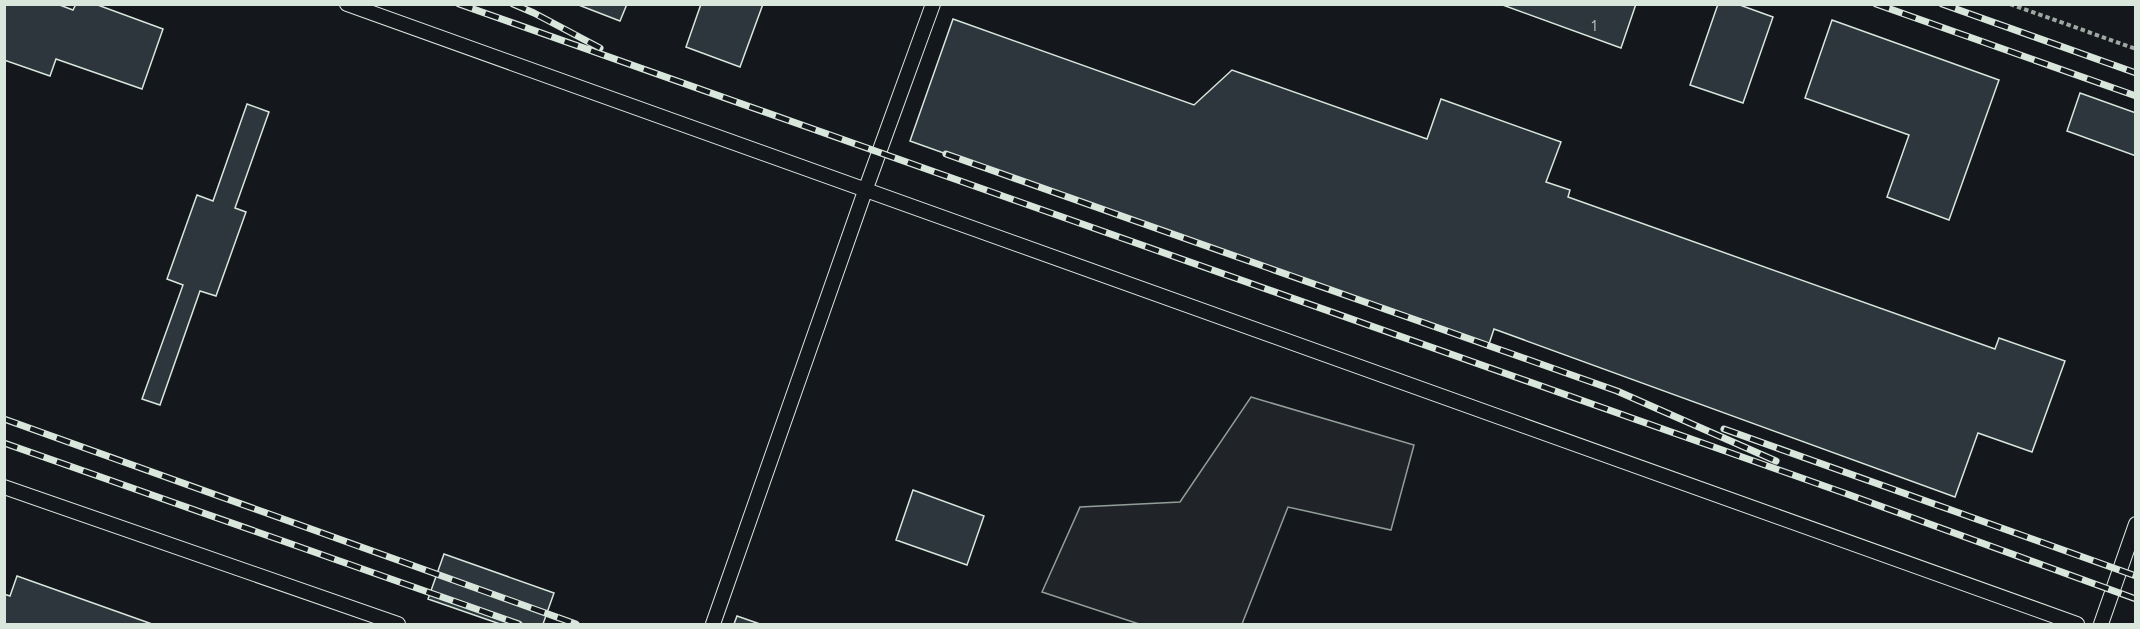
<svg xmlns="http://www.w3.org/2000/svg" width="2140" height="629" font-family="Figtree,sans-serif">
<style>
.green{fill:#202428;stroke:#939e99;stroke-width:1.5}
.building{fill:#2c363c;stroke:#d8e6dc;stroke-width:1.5}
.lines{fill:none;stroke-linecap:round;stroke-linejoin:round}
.lane-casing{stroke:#d8e6dc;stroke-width:16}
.path{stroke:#9da8a2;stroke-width:4;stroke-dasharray:4.5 3;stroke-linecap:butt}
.lane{stroke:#14181c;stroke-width:14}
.rail-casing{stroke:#d8e6dc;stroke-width:7}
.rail{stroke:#14181c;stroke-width:4.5;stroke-dasharray:14;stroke-linecap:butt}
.labels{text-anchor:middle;stroke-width:4.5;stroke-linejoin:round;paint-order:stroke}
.number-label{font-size:15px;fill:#adbab4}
</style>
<rect width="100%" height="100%" fill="#14181c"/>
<!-- green -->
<path class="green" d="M1251,397L1414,445L1391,530L1288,507L1242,624H1139L1042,592L1080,507L1180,502Z"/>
<!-- building -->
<path class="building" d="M4,4H57L73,10L76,4H95L163,29L142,89L56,59L50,76L4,60Z
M576,4H627L620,21Z
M701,4H763L740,67L686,47Z
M1500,4H1636L1621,48Z
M1718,4H1737L1773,17L1743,103L1690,85Z
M953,19L1194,105L1232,70L1427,139L1441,99L1561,142L1546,182L1570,190L1568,197L1995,349L1999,338L2065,361L2032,452L1978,433L1955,497L1494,329L1488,347L910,141Z
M1832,20L1999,80L1949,220L1887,197L1909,135L1805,98Z
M2080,93L2136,113V156L2067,131Z
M247,104L269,112L235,208L246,212L216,296L200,291L160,405L142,399L183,285L167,279L197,195L213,201Z
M913,490L984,516L967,565L896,540Z
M444,554L554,593L543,624H500L428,599Z
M17,576L152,624H4V594L10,596Z
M737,616L760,624H734Z"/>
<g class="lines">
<!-- lane casing -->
<g class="lane-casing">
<path id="lane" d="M347,4L2077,624
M4,487L398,624
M713,624L865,191L933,4
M2101,624L2136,524"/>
</g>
<!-- path -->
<path class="path" d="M2010,4L2136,49"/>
<!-- lane -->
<use href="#lane" class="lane"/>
<!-- rail casing -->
<g class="rail-casing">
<path id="rail" d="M459,4L1847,494L2136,599
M513,4L534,13L600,48
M1876,4L2136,96
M1942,4L2136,73
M946,154L1617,391L1776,461
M4,419L576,624
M1724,429L2136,576
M4,443L519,624"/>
</g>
<!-- rail -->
<use href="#rail" class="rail"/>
</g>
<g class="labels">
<!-- number labels -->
<g class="number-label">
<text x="1594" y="31">1</text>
</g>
</g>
<!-- border -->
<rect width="2140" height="629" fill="none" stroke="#d8e6dc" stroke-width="12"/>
</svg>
